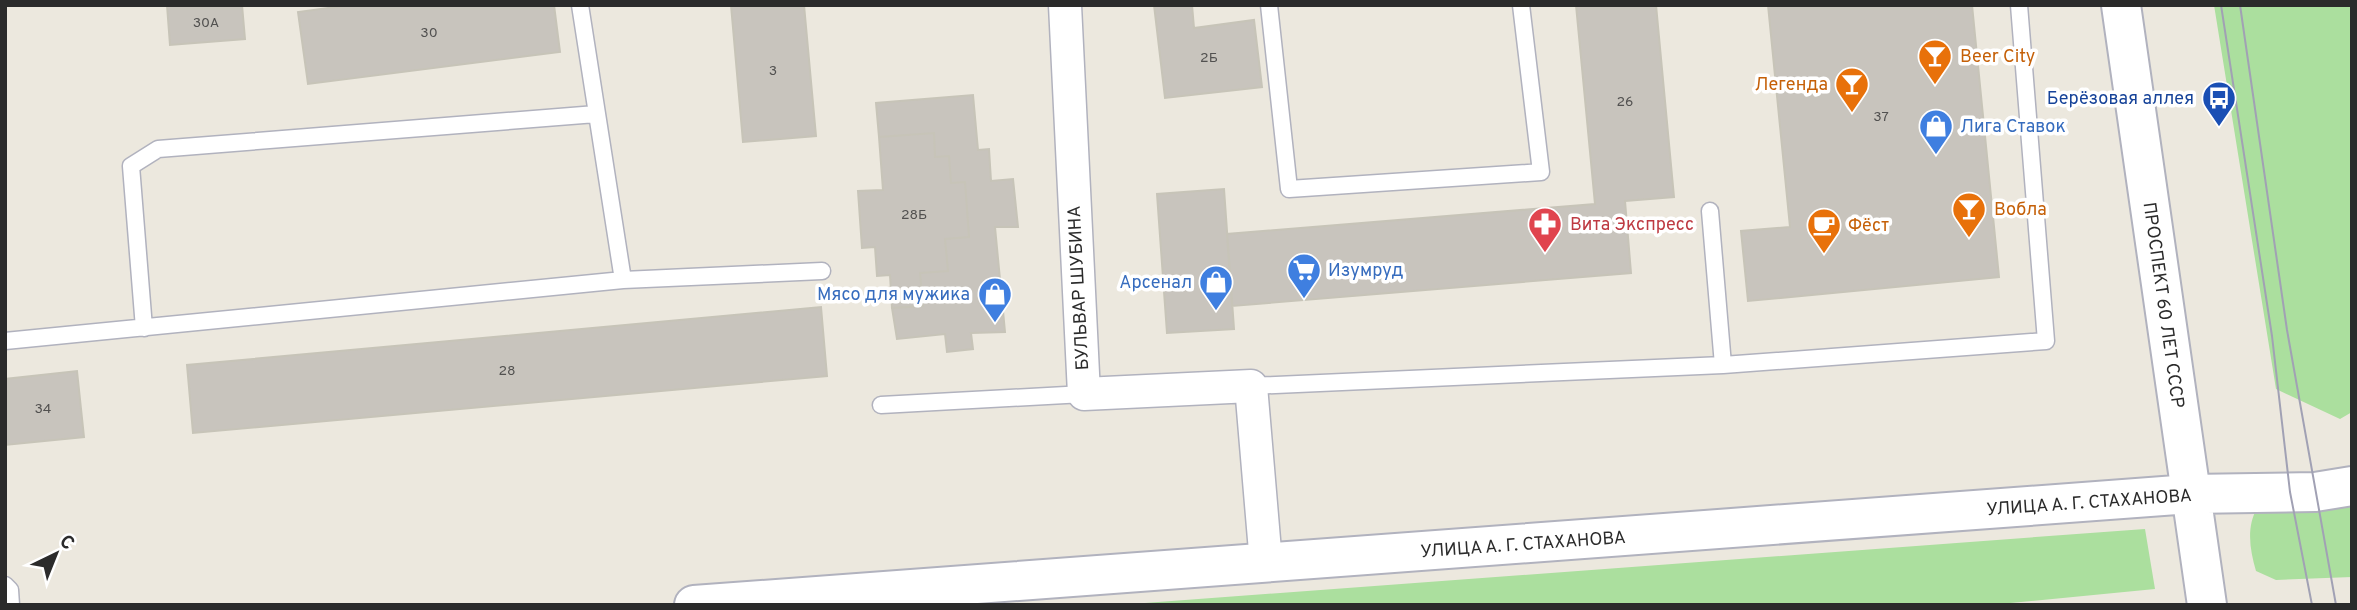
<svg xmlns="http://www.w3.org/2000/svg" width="2357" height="610" font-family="Overpass,sans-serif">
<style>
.green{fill:#abdf9e}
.building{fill:#c8c4bd;stroke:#c7c4b8;stroke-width:2}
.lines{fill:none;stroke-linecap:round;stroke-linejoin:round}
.service-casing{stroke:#b1b2be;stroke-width:19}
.minor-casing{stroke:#b1b2be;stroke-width:35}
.secondary-casing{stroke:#b1b2be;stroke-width:42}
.service{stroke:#fff;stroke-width:16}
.minor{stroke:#fff;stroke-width:32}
.secondary{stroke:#fff;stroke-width:38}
.tram{stroke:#a1a1b4;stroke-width:2}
.labels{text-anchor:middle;stroke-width:7;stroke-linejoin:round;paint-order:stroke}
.number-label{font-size:14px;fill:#525150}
.food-label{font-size:18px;fill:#c56008;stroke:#fff;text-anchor:start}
.transit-label{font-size:18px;fill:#164399;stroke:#fff;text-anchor:end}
.shop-label{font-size:18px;fill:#366cbe;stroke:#fff;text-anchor:start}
.health-label{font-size:18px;fill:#be3a42;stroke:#fff;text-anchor:start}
.street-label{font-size:18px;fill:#2b2b2b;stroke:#fff}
</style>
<rect width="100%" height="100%" fill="#ece8de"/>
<!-- green -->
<path class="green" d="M2214,5H2352V412L2340,419L2276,389Z
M2352,494V577L2276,580L2256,571C2250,550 2246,528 2257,508Z
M2145,529L2155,589L1990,605H1118Z"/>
<!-- building -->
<path class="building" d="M167,5H242L245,39L170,45Z
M350,5H554L560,52L308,84L298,12Z
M731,5H804L816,136L743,142Z
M1154,5H1192L1194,28L1254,20L1262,87L1165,98Z
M1576,5H1656L1674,197L1625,201L1631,273L1232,306L1227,234L1595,204Z
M1768,5H1972L1999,277L1748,301L1741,231L1790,227Z
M973,95L978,150L989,149L991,181L1013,179L1018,227H995L1005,332L971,333L973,349L947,352L945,334L897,339L892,308L923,306L920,273L948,271L945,239L969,237L965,182L951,183L949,156L935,157L934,133L879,137L876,103Z
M934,133L935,157L949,156L951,183L965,182L969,237L945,239L948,271L920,273L923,306L892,308L890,275L877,276L875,247L862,248L858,191L883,190L879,137Z
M1224,189L1234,329L1167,333L1157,194Z
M821,307L827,376L193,433L187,365Z
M77,371L84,437L5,445V379Z"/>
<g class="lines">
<!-- service casing -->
<g class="service-casing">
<path id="service" d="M580,5L623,280
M1269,5L1289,189L1541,172L1521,5
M1710,211L1723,365L2046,341L2019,5
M144,328L131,166L158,149L596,114
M5,341L623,280L822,271
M1251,386L1723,365
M881,405L1084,394
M5,585L10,590L11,605"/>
</g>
<!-- minor casing -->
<g class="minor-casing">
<path id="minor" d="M1065,5L1084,394L1251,386L1266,563"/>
</g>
<!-- secondary casing -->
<g class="secondary-casing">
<path id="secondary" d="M2121,5L2207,605
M694,605L2190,494L2315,492L2352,486"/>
</g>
<!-- service -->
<use href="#service" class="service"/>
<!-- minor -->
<use href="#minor" class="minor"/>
<!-- secondary -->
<use href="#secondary" class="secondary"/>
<!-- tram -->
<path class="tram" d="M2221,5L2272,336L2290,492L2312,605
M2240,5L2287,330L2336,605"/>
</g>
<!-- icons -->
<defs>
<g id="bar-pin" transform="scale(1.75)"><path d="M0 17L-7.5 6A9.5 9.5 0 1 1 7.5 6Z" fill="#e8710a" stroke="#fff"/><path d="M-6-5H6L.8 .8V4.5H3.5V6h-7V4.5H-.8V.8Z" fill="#fff"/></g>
<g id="bus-pin" transform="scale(1.75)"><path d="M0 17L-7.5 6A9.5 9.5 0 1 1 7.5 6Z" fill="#1a4fb4" stroke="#fff"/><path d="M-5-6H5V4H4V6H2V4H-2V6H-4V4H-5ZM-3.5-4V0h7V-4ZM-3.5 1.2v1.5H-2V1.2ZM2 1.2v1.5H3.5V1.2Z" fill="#fff"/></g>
<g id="shop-pin" transform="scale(1.75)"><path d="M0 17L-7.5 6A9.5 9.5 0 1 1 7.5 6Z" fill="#3f7fe0" stroke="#fff"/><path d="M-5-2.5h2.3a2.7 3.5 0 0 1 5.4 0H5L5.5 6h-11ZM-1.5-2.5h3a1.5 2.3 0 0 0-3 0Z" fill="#fff"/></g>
<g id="pharmacy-pin" transform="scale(1.75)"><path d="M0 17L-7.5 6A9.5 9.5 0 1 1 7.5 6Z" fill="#e0444e" stroke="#fff"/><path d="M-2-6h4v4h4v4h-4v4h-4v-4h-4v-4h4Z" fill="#fff"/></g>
<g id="cafe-pin" transform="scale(1.75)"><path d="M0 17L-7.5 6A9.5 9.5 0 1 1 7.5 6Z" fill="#e8710a" stroke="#fff"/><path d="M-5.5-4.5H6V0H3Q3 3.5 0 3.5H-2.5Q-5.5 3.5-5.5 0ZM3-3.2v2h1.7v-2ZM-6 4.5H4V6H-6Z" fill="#fff"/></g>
<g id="supermarket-pin" transform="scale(1.75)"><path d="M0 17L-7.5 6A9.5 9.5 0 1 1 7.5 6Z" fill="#3f7fe0" stroke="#fff"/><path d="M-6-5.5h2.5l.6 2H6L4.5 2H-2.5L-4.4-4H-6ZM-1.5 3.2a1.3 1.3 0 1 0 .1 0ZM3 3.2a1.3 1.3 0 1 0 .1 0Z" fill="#fff"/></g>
</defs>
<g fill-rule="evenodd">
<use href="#bar-pin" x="1935" y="56"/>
<use href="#bar-pin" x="1852" y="84"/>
<use href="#bus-pin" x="2219" y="98"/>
<use href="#shop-pin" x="1936" y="126"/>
<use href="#bar-pin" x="1969" y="209"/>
<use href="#pharmacy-pin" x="1545" y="224"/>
<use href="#cafe-pin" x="1824" y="225"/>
<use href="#supermarket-pin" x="1304" y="270"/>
<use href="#shop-pin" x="1216" y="282"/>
<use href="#shop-pin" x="995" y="294"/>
</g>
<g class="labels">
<!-- number labels -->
<g class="number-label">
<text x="206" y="27">30А</text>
<text x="429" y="37">30</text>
<text x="1209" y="62">2Б</text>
<text x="773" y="75">3</text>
<text x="1625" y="106">26</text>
<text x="1881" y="121">37</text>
<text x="914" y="219">28Б</text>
<text x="507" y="375">28</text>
<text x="43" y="413">34</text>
</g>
<!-- food labels -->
<g class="food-label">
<text x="1960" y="62">Beer City</text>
<text x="1828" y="90" text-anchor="end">Легенда</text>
<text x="1994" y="215">Вобла</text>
<text x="1848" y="231">Фёст</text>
</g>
<!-- transit labels -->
<g class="transit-label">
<text x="2194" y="104">Берёзовая аллея</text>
</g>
<!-- shop labels -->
<g class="shop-label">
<text x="1960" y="132">Лига Ставок</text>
<text x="1328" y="276">Изумруд</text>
<text x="1192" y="288" text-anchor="end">Арсенал</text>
<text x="970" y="300" text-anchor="end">Мясо для мужика</text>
</g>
<!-- health labels -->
<g class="health-label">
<text x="1570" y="230">Вита Экспресс</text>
</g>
<!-- street labels -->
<g class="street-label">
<text transform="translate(1078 288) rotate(-93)" y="6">БУЛЬВАР ШУБИНА</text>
<text transform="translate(2164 305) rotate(82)" y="6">ПРОСПЕКТ 60 ЛЕТ СССР</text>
<text transform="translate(2089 502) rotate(-4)" y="6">УЛИЦА А. Г. СТАХАНОВА</text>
<text transform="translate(1523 544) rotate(-4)" y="6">УЛИЦА А. Г. СТАХАНОВА</text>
</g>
</g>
<!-- border -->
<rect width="2357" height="610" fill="none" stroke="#2b2b2b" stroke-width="14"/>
<!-- north arrow -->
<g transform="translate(56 554) rotate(43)" stroke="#ffffff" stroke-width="5" paint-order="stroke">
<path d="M0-5L12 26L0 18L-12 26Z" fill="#2b2b2b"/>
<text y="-10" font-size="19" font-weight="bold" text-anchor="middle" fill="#2b2b2b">С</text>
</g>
</svg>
